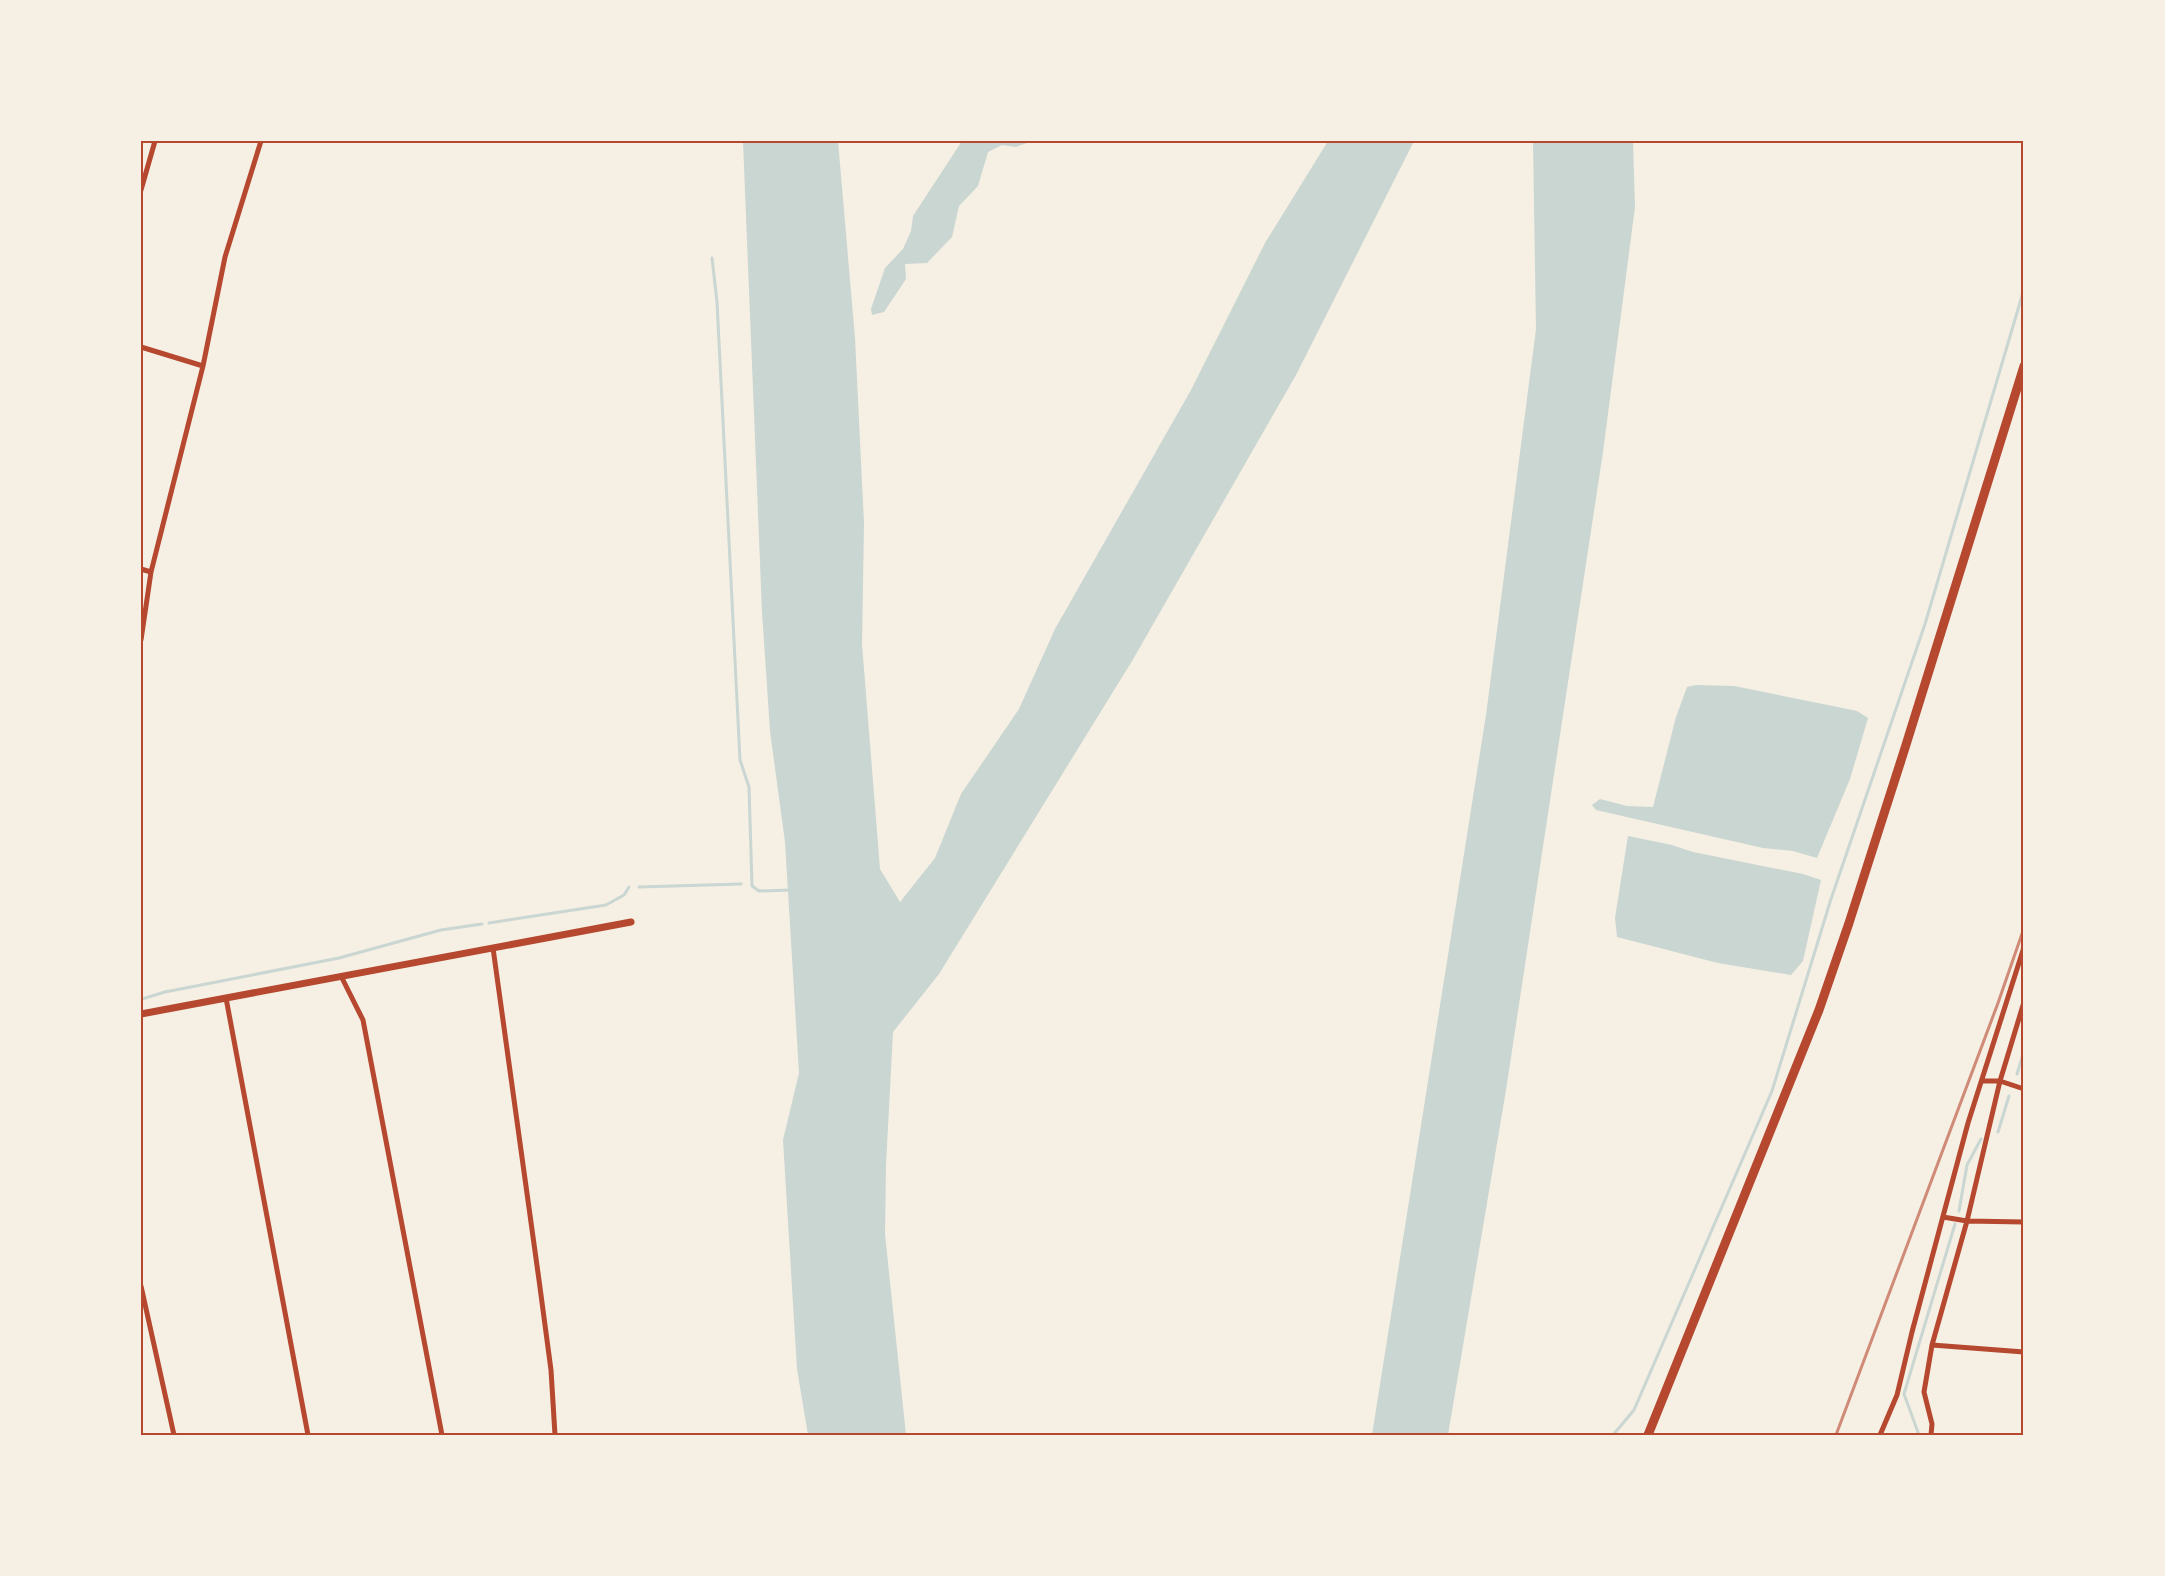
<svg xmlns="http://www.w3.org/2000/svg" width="2165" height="1576" font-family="Ubuntu,sans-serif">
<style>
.water{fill:#c9d6d2}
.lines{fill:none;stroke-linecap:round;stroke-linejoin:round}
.stream{stroke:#c9d6d2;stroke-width:3}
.minor{stroke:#b5482f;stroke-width:5}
.tertiary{stroke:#b5482f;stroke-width:7}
.primary{stroke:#b5482f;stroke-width:9}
.rail{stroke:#cf8b77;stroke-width:3}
.neatline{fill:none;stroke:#b5482f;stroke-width:2}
</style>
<rect width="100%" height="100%" fill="#f6efe4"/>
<!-- water -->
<path class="water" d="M743,141H838L855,338L864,523L862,644L880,869L900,902L935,858L961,794L1019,709L1055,629L1191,390L1265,243L1328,141H1414L1296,375L1132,661L939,974L893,1032L886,1165L885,1234L906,1435H808L797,1369L783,1140L799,1073L785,842L770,731L762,612Z
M962,141H1032L1016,147L1002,145L988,152L978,186L959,206L952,237L927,263L905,264L906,279L884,312L872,315L871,309L885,268L903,249L911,231L913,216Z
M1533,141H1633L1635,207L1603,452L1506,1090L1448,1435H1372L1486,715L1536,329Z
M1696,685L1734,686L1857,711L1868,718L1850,779L1817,858L1793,851L1763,848L1596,810L1592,805L1600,799L1627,806L1653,807L1676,717L1687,687Z
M1628,836L1672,845L1693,852L1803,874L1821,880L1803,961L1791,975L1718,963L1617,937L1615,918Z"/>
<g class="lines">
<!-- stream -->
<path class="stream" d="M712,258L717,302L740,760L749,787L752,886L759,891L792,890
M639,887L741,884
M489,923L606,905L624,895L629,887
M142,999L165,992L339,958L441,930L482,924
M2017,1074L2024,1051
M1998,1132L2009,1096
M1959,1211L1967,1165L1981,1139
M1613,1435L1634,1410L1772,1091L1831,899L1925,624L2024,289
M1919,1435L1904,1394L1955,1224"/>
<!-- minor -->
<path class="minor" d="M141,190L155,141
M141,347L203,366
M141,569L151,572
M141,640L151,572L203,366L225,257L261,141
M493,948L539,1280L551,1370L555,1435
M341,976L363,1020L442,1435
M226,998L308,1435
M1982,1081H2000L2024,1089
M1943,1217L1967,1221L2024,1222
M141,1286L174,1435
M1932,1345L2024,1352
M1880,1435L1897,1395L1912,1332L1968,1123L2024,947
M1931,1435L1932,1424L1924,1392L1932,1345L1967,1221L2000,1081L2024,1002"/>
<!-- tertiary -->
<path class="tertiary" d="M141,1014L631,922"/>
<!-- primary -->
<path class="primary" d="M1648,1435L1819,1010L1849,923L1905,748L2024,366"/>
<!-- rail -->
<path class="rail" d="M1836,1435L1998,1003L2024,928"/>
</g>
<!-- border -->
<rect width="2165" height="1576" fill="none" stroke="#f6efe4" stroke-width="285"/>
<rect x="142" y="142" width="1880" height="1292" class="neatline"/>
</svg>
